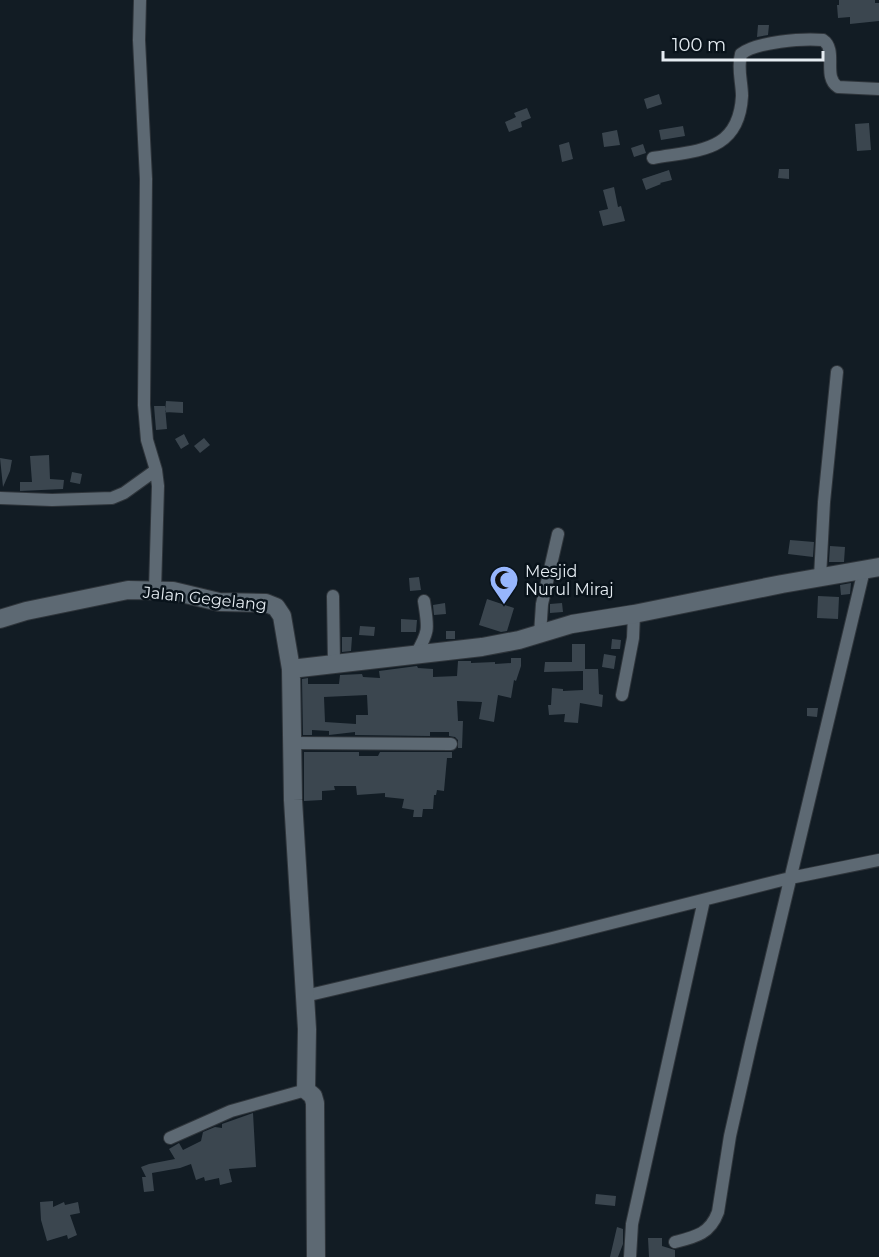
<svg xmlns="http://www.w3.org/2000/svg" width="879" height="1257" font-family="Montserrat,sans-serif">
<style>
.building{fill:#3b464f;fill-rule:evenodd}
.lines{fill:none;stroke-linecap:round;stroke-linejoin:round}
.street-casing{stroke:#2f353b;stroke-width:14}
.secondary-casing{stroke:#2f353b;stroke-width:20}
.street{stroke:#5d6973;stroke-width:12}
.secondary{stroke:#5d6973;stroke-width:18}
.labels{text-anchor:middle;stroke-width:5;stroke-linejoin:round;paint-order:stroke}
.poi-label{font-size:16px;fill:#e5ecf2;stroke:#09131b;text-anchor:start}
.street-label{font-size:16px;fill:#e5ecf2;stroke:#09131b}
</style>
<rect width="100%" height="100%" fill="#121c24"/>
<!-- building -->
<path class="building" d="M839,0H875V3H879V21L850,24V17L838,18L837,5H839Z
M758,25H769L768,35L757,37Z
M659,94L662,104L647,109L644,99Z
M527,108L531,118L521,122L522,127L509,132L505,122L516,117L514,113Z
M869,123L871,150L857,151L855,124Z
M683,126L685,136L661,140L659,130Z
M617,130L620,145L604,147L602,133Z
M569,142L573,159L562,162L559,145Z
M643,144L646,153L634,157L631,148Z
M779,169H789V179L778,178Z
M669,170L672,180L660,183L661,184L646,190L642,179Z
M614,187L618,207L621,206L625,221L603,226L599,211L608,209L603,190Z
M166,401L183,402V413L165,412Z
M154,406H165L167,429L156,430Z
M184,434L189,444L181,449L175,439Z
M204,438L210,445L200,453L194,446Z
M49,455L50,479L64,480L63,489L20,491V482H32L30,456Z
M0,458L12,460L10,471L3,487Z
M72,472L82,474L80,484L70,482Z
M790,540L814,542L813,557L788,554Z
M830,546L845,547L844,562H829Z
M419,577L421,590L410,591L409,578Z
M851,583L850,594L841,595L840,585Z
M818,596L839,597L838,619L817,618Z
M487,599L514,608L507,631L501,632L479,625Z
M445,603L446,614L434,615L433,605Z
M562,603L563,612L550,613V604Z
M401,619L417,620L416,632H401Z
M360,626L375,627L374,636L359,635Z
M446,631H455V639H446Z
M342,637H352L351,651L342,652Z
M612,639L621,640L620,649H611Z
M572,644H585V669H598L599,694L603,695L602,707L580,703L578,723L564,722L565,714L549,715L548,705H551L552,688L563,689V691L583,690V671L544,672L545,662H572Z
M604,654L616,656L614,669L602,667Z
M511,658H521V666L516,681L514,680L511,698L498,695L494,722L479,719L482,702L457,701L458,721H463L462,748H458V740L455,737L449,736V732H430V736L355,735V732L329,735V731L312,730V735H303L302,679L308,678V684H339L340,675L362,674L363,677L380,678L379,671L417,666L418,668L433,669V677L457,676L458,661H471V663L495,662V664L511,663ZM367,695L368,715H356V724L325,722L324,697Z
M807,708H818L817,717L807,716Z
M304,752H359V756H378L380,752H452V758H447L444,791L437,790L436,795H434L433,809H423L422,817H413L414,810L402,808L404,799L385,797V793L357,795L356,786H334L335,790L322,791V800L304,801Z
M253,1113L256,1167L229,1169L232,1182L220,1185L219,1178L205,1181L204,1177L196,1180L191,1164L180,1168L152,1173L154,1191L144,1192L142,1177H146L141,1167L149,1164L175,1159L169,1149L179,1143L183,1150L201,1141L203,1132L215,1127L222,1128V1124Z
M596,1194L616,1196L615,1206L595,1204Z
M53,1201V1207L64,1202L65,1205L78,1202L80,1213L70,1215L77,1235L68,1239L67,1235L47,1241L41,1220L40,1202Z
M617,1227L623,1229V1244L618,1257H610Z
M648,1238H662V1246L675,1250V1257H649Z"/>
<g class="lines">
<!-- street casing -->
<g class="street-casing">
<path id="street" d="M140,0L139,40L146,179L144,405L147,440L156,470L158,486L155,590
M653,158C697,150 739,153 742,96C742,82 737,68 741,54C756,42 803,38 823,40C838,50 822,77 838,87L879,89
M0,498L52,500L112,498L124,493L156,470
M820,577L824,502L837,372
M333,596L334,664
M540,634L542,604L558,534
M416,654C430,630 428,628 424,601
M622,695L633,638L634,614
M292,743L451,744
M305,996L552,938L790,878L879,860
M170,1138L231,1111L306,1090
M675,1242C695,1237 710,1234 718,1212L730,1136L751,1043L864,570
M630,1257L632,1224L704,900"/>
</g>
<!-- secondary casing -->
<g class="secondary-casing">
<path id="secondary" d="M0,619L26,611L128,590L173,591L219,602L266,603L276,607L282,616L291,669L293,800L307,1029L306,1090L313,1096L315,1103L316,1257
M291,669L482,647L519,640L572,624L634,614L782,584L879,567"/>
</g>
<!-- street -->
<use href="#street" class="street"/>
<!-- secondary -->
<use href="#secondary" class="secondary"/>
</g>
<!-- icons -->
<defs>
<g id="mosque-pin" transform="scale(1.5)"><path d="M0 17L-7.5 6A9.5 9.5 0 1 1 7.5 6Z" fill="#97b6fd" stroke="#09131b"/><path d="M3.5-4.9A6 6 0 1 0 3.5 4.9A5 5 0 1 1 3.5-4.9Z" fill="#111"/></g>
</defs>
<g fill-rule="evenodd">
<use href="#mosque-pin" x="504" y="580"/>
</g>
<g class="labels">
<!-- poi labels -->
<g class="poi-label">
<text x="525" y="577">Mesjid<tspan x="525" dy="18">Nurul Miraj</tspan></text>
</g>
<!-- street labels -->
<g class="street-label">
<text transform="translate(205 598) rotate(6)" y="6">Jalan Gegelang</text>
</g>
</g>
<!-- scale -->
<path d="M663 51v9h160v-9" fill="none" stroke="#e5ecf2" stroke-width="3"/>
<text x="672" y="51" font-size="18" fill="#e5ecf2" stroke="#09131b" stroke-width="4.5" paint-order="stroke">100 m</text>
</svg>
